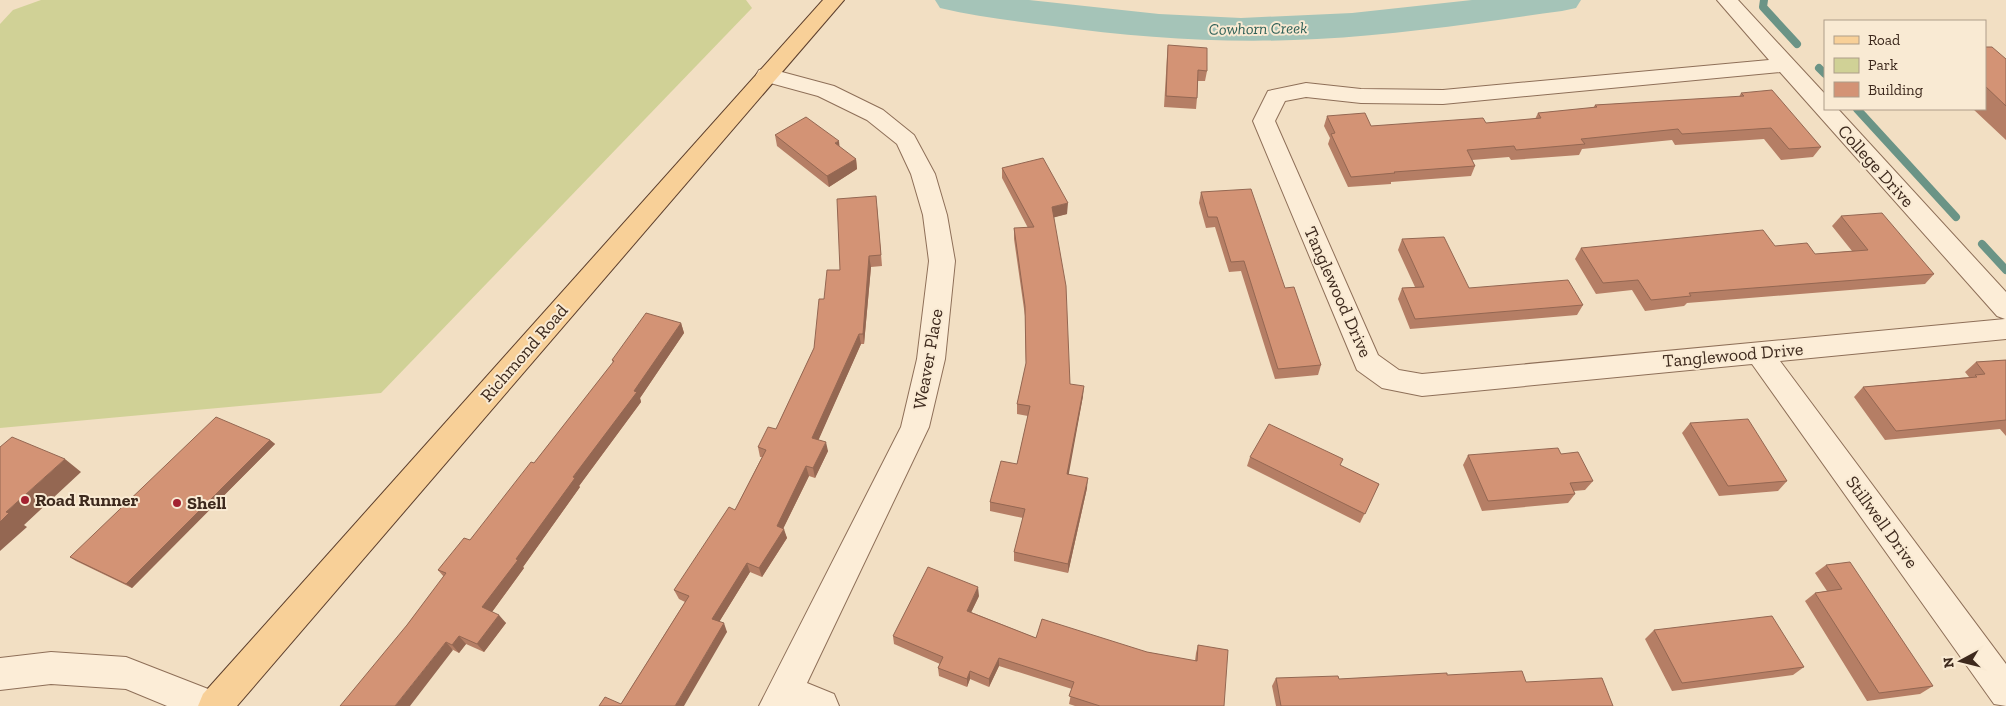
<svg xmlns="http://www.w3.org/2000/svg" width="2006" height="706" font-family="'Zilla Slab',serif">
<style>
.green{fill:#d0d196}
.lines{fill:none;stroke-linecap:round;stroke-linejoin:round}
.stream{stroke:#6b9486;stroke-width:8}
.river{fill:#a5c4b8;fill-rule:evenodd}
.minor-casing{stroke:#8e6f58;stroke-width:2}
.major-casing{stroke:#5c3e2c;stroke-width:2}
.minor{fill:#fcedd7;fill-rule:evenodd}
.major{fill:#f8d098;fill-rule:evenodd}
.wall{fill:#b57e65}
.shaded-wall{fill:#946752}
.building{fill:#d39375;stroke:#946752}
.poi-dot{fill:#a32230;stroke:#f9ead3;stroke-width:2}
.labels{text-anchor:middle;stroke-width:4;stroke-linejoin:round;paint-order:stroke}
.far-water-label{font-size:16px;font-style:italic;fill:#2b5e55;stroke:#f9ead3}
.street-label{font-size:18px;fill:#3d291d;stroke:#f9ead3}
.poi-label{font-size:18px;font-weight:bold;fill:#3d291d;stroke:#f9ead3;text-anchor:start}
</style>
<rect width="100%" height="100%" fill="#f2dfc3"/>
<!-- green -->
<path class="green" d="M41,0H746L752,8L381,393L0,428V24L13,10Z"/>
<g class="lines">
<!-- stream -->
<path class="stream" d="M1764,0L1763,7L1797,44
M1819,68L1825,74
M1857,109L1956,217
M1982,244L2006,270"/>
<!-- river -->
<path class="river" d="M935,0H1029L1159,14L1241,18L1352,13L1472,0H1581L1576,8L1562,11C1481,22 1399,35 1317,39C1229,44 1140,38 1053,26C1015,21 977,17 940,8Z"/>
<!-- minor casing -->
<g class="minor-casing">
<path id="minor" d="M1717,0H1738L1825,94V109H1838L2006,292V339L1780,361L2006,664V706L1994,704L1752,364L1422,396L1382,388L1357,370L1253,121L1268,91L1306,83L1361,89L1443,90L1769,60ZM1780,72L1997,316L2005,319L1422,374L1399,370L1378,355L1275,121L1285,101L1306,97L1361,103L1443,104Z
M767,68L834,86L883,110L914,135L935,174L947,215L955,261L945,359L929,427L807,683L834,694L839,706H759L901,427L917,359L929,261L923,215L911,174L897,144L867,120L818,96L759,80L756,75L759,70Z
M51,652L126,657L221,694L226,706H167L126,689L51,684L0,690V658Z"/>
</g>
<!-- major casing -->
<g class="major-casing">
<path id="major" d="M823,0H844L237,706H198L203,694Z"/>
</g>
<!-- minor -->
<use href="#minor" class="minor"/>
<!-- major -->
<use href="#major" class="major"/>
</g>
<!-- wall -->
<path class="wall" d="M1168,45L1207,71L1205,81H1198L1197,98L1196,109L1164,107L1167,56Z
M1985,47L2006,59V140L1973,109H1985Z
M1741,93L1821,147L1813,157L1781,160L1764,139L1675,145L1672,140L1582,149L1579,155L1511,160L1509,157L1472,160L1475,166L1471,176L1391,182V184L1348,187L1328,144L1330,138L1324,126L1327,116L1371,126L1486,123L1535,119L1538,113L1593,108L1595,105L1739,97Z
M775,135L839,147L856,159L857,169L829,187L777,146Z
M1002,168L1067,214L1054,217L1070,384L1083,396L1068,474L1087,488L1068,573L1014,561V552L1023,518L990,511V502L1017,464L1028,416L1017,414V404L1026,365L1025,316L1014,239V228H1028L1002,178Z
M1201,192L1285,288L1321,365L1318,375L1275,379L1241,271L1229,272L1215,227L1206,228L1199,203Z
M877,206L882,266L871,267L864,344H861L818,440L828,451L815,478L809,476L783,529L787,538L762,577L750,572L719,622L727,632L621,704L685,602L679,599L674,590L735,510L762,457H760L758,447L776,429L814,348L824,299L840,270Z
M1841,216L1934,274L1925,284L1687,303L1684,306L1645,311L1632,290L1596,294L1575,259L1581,248L1775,246L1815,254L1852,251L1832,226Z
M1402,239L1469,288L1583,305L1577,315L1410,329L1398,299L1402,288L1415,287L1398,250Z
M681,323L684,333L640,398L641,402L579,486L580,487L523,567L524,568L492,612L506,623L484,652L466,644L459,653L407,625L444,577L438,570L470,540L534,463L613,363L612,360Z
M2006,360V436L2000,429L1885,440L1854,397L1863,387L1969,377L1965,372L1976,362Z
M1690,423L1787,481L1778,491L1719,496L1682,433Z
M270,440L275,444L132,588L76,561L70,557Z
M1561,454L1593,481L1585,490L1574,491L1575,494L1568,503L1482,511L1463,465L1468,455Z
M1250,457L1340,466L1379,484L1360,523L1247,466Z
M1826,565L1933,686L1920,694L1867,701L1805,601L1815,593L1827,591L1815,573Z
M979,596L971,612L1036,638L1147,652L1195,661L1196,653L1198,645L1224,706H1075L1069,704L1072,689L999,666L989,687L970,679L967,687L939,676L938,668L940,664L894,644L893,636Z
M1654,630L1804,667L1793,675L1672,691L1645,639Z
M1447,675L1613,706H1276L1272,686L1276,678L1339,679Z"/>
<!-- shaded-wall -->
<path class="shaded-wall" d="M839,141L840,151L835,143Z
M856,159L857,169L829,187L827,176Z
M1068,203L1067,214L1052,218V207Z
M869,256L871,267L864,344L863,334Z
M681,323L684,333L640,398L641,402L579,486L580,487L523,567L524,568L489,616L482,607L634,391Z
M859,334L861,344L815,448L812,438Z
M1084,386L1083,396L1067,484V474Z
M270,440L275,444L132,588L126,584Z
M826,442L828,451L815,478L813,468Z
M65,459L81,472L24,525L27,527L0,551V522L6,512Z
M806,466L809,476L780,535L777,526Z
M1088,478L1087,488L1068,573V564Z
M784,529L787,538L762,577L759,568Z
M747,563L750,572L716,627L712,619Z
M978,587L979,596L968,619L967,611Z
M499,615L506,623L484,652L477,644Z
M724,623L727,632L684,706H675Z
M459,636L466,644L459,653L452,645Z
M446,642L453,650L410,706H395Z
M999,658V666L989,687V679Z
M970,671V679L967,687V679Z"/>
<!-- building -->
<path class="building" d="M1168,45L1207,48V71L1198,70L1197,98L1166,96Z
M1985,47H1992L2006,59V106L1985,86Z
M1772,90L1821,147L1789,149L1771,128L1682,134L1678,129L1581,139L1585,144L1516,150L1514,146L1467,150L1475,166L1394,172L1395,173L1351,177L1331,134L1335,133L1327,116L1365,113L1371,126L1483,118L1486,123L1541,118L1538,113L1597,107L1595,105L1744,96L1741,93Z
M806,117L839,141L835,143L856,159L827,176L775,135Z
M1043,158L1068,203L1052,207L1066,286L1070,384L1084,386L1067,474L1088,478L1068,564L1014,552L1025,509L990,502L1001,461L1017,464L1030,406L1017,404L1026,363L1025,306L1014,228L1034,227L1002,168Z
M1251,189L1285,288L1294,287L1321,365L1278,369L1244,261L1231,262L1217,217H1208L1201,192Z
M876,196L881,255L869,256L863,334H859L812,438L826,442L813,468L806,466L777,526L784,529L759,568L747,563L712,619L724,623L675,706H599L605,697L621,704L689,596L674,590L729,507L735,510L766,450L758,447L768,427L776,429L814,348L819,299H824L827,270H840L837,199Z
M1882,213L1934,274L1689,293L1691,296L1651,300L1638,280L1603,283L1581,248L1763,230L1775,246L1807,243L1815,254L1868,250L1841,216Z
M1444,237L1469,288L1568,280L1583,305L1415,319L1402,288L1424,287L1402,239Z
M646,313L681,323L634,391L637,392L573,477L575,478L516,559L518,560L482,607L499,615L477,644L459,636L452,645L446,642L395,706H340L407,625L446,573L438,570L464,538L470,540L531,462L534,463L614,361L612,360Z
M2006,360V420L1896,431L1863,387L1977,377L1975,375L1985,374L1976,362Z
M216,417L270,440L126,584L70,557Z
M1748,419L1787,481L1728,486L1690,423Z
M1269,424L1343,459L1340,465L1379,484L1365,514L1250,457Z
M12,437L65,459L6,512L9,513L0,522V447Z
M1558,448L1561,454L1578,452L1593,481L1570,483L1575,494L1488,501L1468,455Z
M1850,562L1933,686L1879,693L1815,593L1842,589L1826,565Z
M928,567L978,587L967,611L1036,638L1042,619L1147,652L1197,661L1198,645L1228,650L1224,706H1100L1069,696L1074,682L999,658L989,679L970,671L967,679L938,668L943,657L893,636Z
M1772,616L1804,667L1682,683L1654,630Z
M1522,671L1526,682L1602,678L1613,706H1281L1276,678L1338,676L1339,679L1447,673V675Z"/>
<!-- markers -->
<g class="poi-dot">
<circle cx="25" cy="500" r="5"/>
<circle cx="177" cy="503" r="5"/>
</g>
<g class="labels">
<!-- far-water labels -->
<g class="far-water-label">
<text transform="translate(1258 28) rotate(-1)" y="6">Cowhorn Creek</text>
</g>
<!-- street labels -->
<g class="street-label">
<text transform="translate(1876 166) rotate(48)" y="6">College Drive</text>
<text transform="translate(1338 292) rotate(66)" y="6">Tanglewood Drive</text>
<text transform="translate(524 353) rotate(-49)" y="6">Richmond Road</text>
<text transform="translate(1733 355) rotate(-5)" y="6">Tanglewood Drive</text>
<text transform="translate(928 359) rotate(-80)" y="6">Weaver Place</text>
<text transform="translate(1882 522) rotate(54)" y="6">Stillwell Drive</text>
</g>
<!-- poi labels -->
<g class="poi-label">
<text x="35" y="506">Road Runner</text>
<text x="187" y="509">Shell</text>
</g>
</g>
<!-- legend -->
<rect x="1824" y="20" width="162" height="90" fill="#f9ead3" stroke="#ae9d8a"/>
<rect x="1834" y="36" width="25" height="8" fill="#f8d098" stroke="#ae9d8a"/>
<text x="1868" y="45" font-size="15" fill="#3d291d">Road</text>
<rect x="1834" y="58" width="25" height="15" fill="#d0d196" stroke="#ae9d8a"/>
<text x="1868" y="70" font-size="15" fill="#3d291d">Park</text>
<rect x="1834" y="82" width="25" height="15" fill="#d39375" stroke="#ae9d8a"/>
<text x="1868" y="95" font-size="15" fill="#3d291d">Building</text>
<!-- north arrow -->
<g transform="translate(1961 661) rotate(263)" stroke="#f9ead3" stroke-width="4" paint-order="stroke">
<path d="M0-4L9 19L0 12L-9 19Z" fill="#3d291d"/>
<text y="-8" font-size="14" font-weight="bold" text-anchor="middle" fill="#3d291d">N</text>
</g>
</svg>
